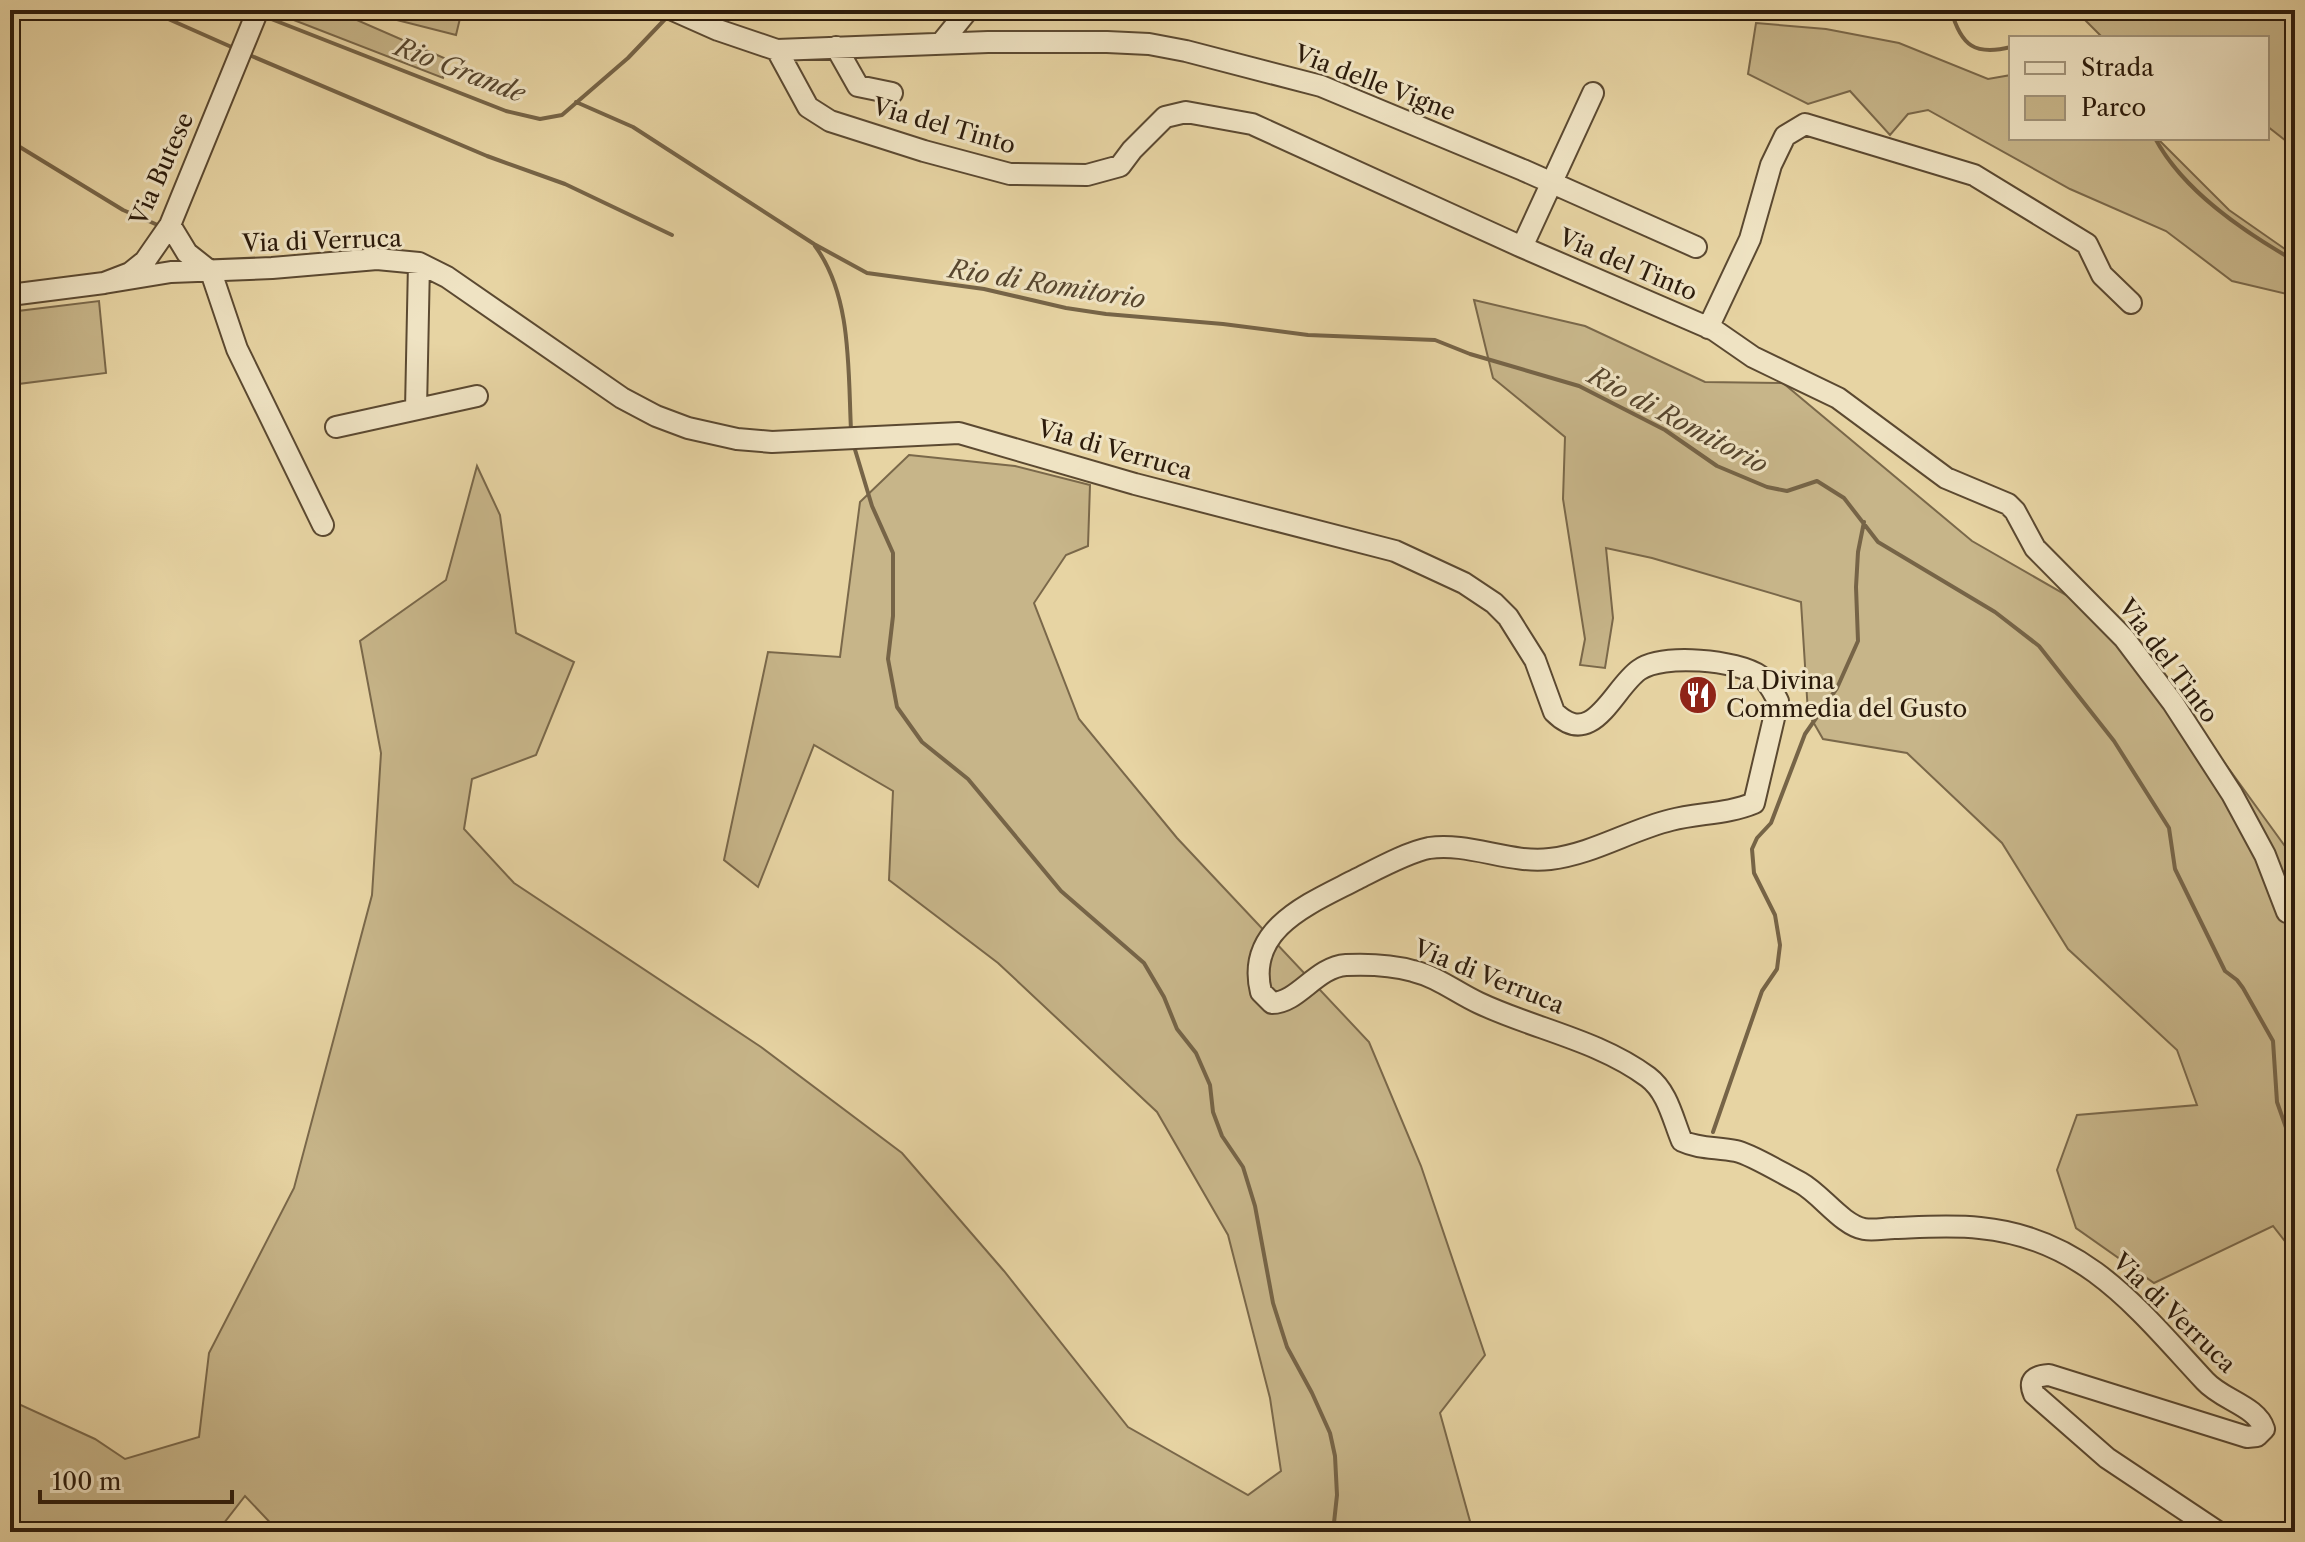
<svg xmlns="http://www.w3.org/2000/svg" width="2305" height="1542" font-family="'Libre Caslon Text',serif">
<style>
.green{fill:#c7b589;stroke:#7a684a;stroke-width:2}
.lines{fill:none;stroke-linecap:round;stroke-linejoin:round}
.stream{stroke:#766447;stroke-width:4}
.minor-casing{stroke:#5b4931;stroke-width:24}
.minor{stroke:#efe3c3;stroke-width:20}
.labels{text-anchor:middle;stroke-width:6;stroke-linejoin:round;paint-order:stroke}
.street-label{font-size:24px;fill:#2c1b0b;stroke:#efe3c3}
.poi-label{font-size:24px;fill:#2c1b0b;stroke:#efe3c3;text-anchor:start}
.water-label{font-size:26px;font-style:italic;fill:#57462e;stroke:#efe3c3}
</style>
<rect width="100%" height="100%" fill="#e7d4a3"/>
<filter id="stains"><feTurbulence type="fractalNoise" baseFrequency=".0025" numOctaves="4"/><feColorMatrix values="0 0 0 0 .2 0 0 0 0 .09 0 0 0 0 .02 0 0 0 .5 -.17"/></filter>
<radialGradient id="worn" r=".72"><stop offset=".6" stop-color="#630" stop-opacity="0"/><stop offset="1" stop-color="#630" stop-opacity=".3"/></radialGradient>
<!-- green -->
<path class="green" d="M268,10H334L444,58L446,63L443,78Z
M391,10H462L456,35L389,18Z
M2075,10H2295V148L2267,126V38H2103Z
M1756,23L1826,29L1899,43L1988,79L2011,75V138H2157L2229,210L2295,256V296L2232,281L2166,231L2070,189L1928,110L1908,114L1890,135L1850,91L1808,104L1748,74Z
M1474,300L1585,326L1705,382L1783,383L1972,541L2092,610L2221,758L2295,860V1254L2273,1226L2154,1283L2076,1228L2057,1170L2077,1115L2197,1105L2177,1050L2068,949L2002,843L1907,753L1823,739L1808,713L1801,602L1652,558L1606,548L1613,618L1605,668L1580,665L1585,639L1563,499L1565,437L1493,378Z
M99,301L106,373L10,385V312Z
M909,455L1015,466L1090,485L1088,546L1066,555L1034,603L1079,719L1177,838L1369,1042L1421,1166L1485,1355L1440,1413L1473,1532H279L245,1496L217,1532H10V1400L95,1439L125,1459L199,1437L209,1353L294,1188L372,895L381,753L360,641L446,580L477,466L500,515L516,633L574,662L536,755L472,779L464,829L514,883L761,1047L902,1153L1004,1271L1128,1427L1248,1495L1281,1471L1270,1398L1228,1235L1157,1112L998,963L889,880L893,791L814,745L758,887L724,860L768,652L840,657L860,502Z"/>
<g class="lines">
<!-- stream -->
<path class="stream" d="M148,10L236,49
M1951,10C1961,46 1975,56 2011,47
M261,15L506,111L540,119L562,115L628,58L669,15
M2042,38H2045
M247,54L487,156L565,184L672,235
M576,102L633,127L814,244L867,273L984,289L1066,308L1106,314L1223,324L1308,335L1435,340L1470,354L1579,386L1665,430L1717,466L1767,487L1787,491L1817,481L1844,498L1878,542L1995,612L2039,646L2114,741L2169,828L2175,869L2225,971L2237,980L2243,988L2273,1041L2277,1102L2295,1153
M2155,138C2183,191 2244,232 2295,261
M10,141L123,210L160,226
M815,246C852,296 848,370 851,430
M853,443L872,506L893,553V616L888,659L897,707L922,742L968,779L1061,891L1144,963L1164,997L1177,1029L1196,1053L1210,1085L1213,1112L1222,1136L1243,1167L1255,1206L1273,1303L1287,1347L1312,1393L1330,1433L1335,1456L1337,1495L1333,1532
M1713,1132L1762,991L1777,969L1780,945L1775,915L1754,873L1752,849L1757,838L1771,823L1805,734L1837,688L1858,641L1856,587L1858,552L1864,522"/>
<!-- minor casing -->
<g class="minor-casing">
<path id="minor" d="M673,10L718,30L777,50L988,42H1107L1149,44L1186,51L1321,86L1523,170L1696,247
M942,42L968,10
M836,47L858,86L892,93
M777,50L808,107L830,121L924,151L1010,174L1087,175L1120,166L1132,150L1165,117L1186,112L1252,124L1522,247L1714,330L1753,357L1838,398L1946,478L2008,504L2015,511L2035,548L2124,638L2173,703L2232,794L2265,855L2287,912
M170,225L187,253L211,272
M1522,247L1593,93
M211,272L237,349L323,525
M104,283L171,272L272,268L377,259L419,263L447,277L622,398L656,416L688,428L737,439L772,442L959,433L1135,484L1395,551L1464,583L1494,603L1508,617L1535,660L1554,712C1593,751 1613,688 1639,670C1663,653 1737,660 1760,676C1769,682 1773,692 1778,701L1754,803C1728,814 1698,813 1671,820C1630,830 1593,854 1550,859C1510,864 1469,842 1429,848C1408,852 1377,869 1357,879C1311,903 1245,928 1261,992L1272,1003C1298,1003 1316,967 1346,965C1369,964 1392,965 1413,971C1438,977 1457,993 1479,1003C1534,1029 1598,1040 1648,1077C1668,1092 1673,1120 1682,1141C1699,1149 1717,1147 1736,1151C1751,1154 1785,1175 1801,1183C1821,1194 1842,1225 1864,1229C1874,1231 1885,1228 1895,1228C1923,1227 1952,1225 1980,1228C2085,1238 2138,1309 2205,1381C2222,1400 2257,1406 2264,1429L2257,1436L2247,1437L2049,1375C2035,1376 2028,1380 2034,1394L2107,1458L2218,1532
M10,295L104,283L130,273L145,261L170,225L258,10
M1708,328L1750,239L1771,165L1785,136L1805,124L1974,175L2087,244L2102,275L2131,303
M416,409L419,263
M336,427L477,396"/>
</g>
<!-- minor -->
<use href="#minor" class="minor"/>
</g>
<!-- icons -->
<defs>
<g id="restaurant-disc" transform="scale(2)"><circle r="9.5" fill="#8f2418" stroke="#efe3c3"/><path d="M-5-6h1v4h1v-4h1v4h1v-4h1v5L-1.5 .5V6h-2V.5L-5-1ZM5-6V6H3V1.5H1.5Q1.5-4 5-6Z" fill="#fff"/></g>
</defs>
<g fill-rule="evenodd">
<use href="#restaurant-disc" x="1698" y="695"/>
</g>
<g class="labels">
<!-- street labels -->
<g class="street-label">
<text transform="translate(1375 83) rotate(21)" y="8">Via delle Vigne</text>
<text transform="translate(944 126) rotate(16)" y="8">Via del Tinto</text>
<text transform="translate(162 169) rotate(-66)" y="8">Via Butese</text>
<text transform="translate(322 241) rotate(-2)" y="8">Via di Verruca</text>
<text transform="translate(1628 265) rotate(23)" y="8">Via del Tinto</text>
<text transform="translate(1115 450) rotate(16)" y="8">Via di Verruca</text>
<text transform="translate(2168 661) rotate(53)" y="8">Via del Tinto</text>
<text transform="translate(1489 977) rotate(22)" y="8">Via di Verruca</text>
<text transform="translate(2174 1313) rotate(44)" y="8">Via di Verruca</text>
</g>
<!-- poi labels -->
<g class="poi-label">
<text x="1726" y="689">La Divina<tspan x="1726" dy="28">Commedia del Gusto</tspan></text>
</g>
<!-- water labels -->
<g class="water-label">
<text transform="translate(460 70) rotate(21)" y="9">Rio Grande</text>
<text transform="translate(1047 284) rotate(9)" y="9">Rio di Romitorio</text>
<text transform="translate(1678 420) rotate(28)" y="9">Rio di Romitorio</text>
</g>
</g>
<!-- margin -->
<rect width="2305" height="1542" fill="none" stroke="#e7d4a3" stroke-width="40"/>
<rect x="12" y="12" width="2281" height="1518" fill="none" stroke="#2c1b0b" stroke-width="4"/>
<rect x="20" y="20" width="2265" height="1502" fill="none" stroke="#2c1b0b" stroke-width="2"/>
<!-- legend -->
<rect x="2009" y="36" width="260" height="104" fill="#efe3c3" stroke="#a19379" stroke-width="2"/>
<rect x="2025" y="62" width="40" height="12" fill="#efe3c3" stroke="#a19379" stroke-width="2"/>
<text x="2081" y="76" font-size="24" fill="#2c1b0b">Strada</text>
<rect x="2025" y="96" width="40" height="24" fill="#c7b589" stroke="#a19379" stroke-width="2"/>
<text x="2081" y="116" font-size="24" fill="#2c1b0b">Parco</text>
<!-- scale -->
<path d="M40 1490v12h192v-12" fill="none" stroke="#2c1b0b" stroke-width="4"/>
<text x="52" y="1490" font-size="24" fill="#2c1b0b" stroke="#efe3c3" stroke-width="6" paint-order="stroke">100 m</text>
<rect width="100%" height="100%" filter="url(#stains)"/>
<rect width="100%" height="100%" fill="url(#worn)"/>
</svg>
